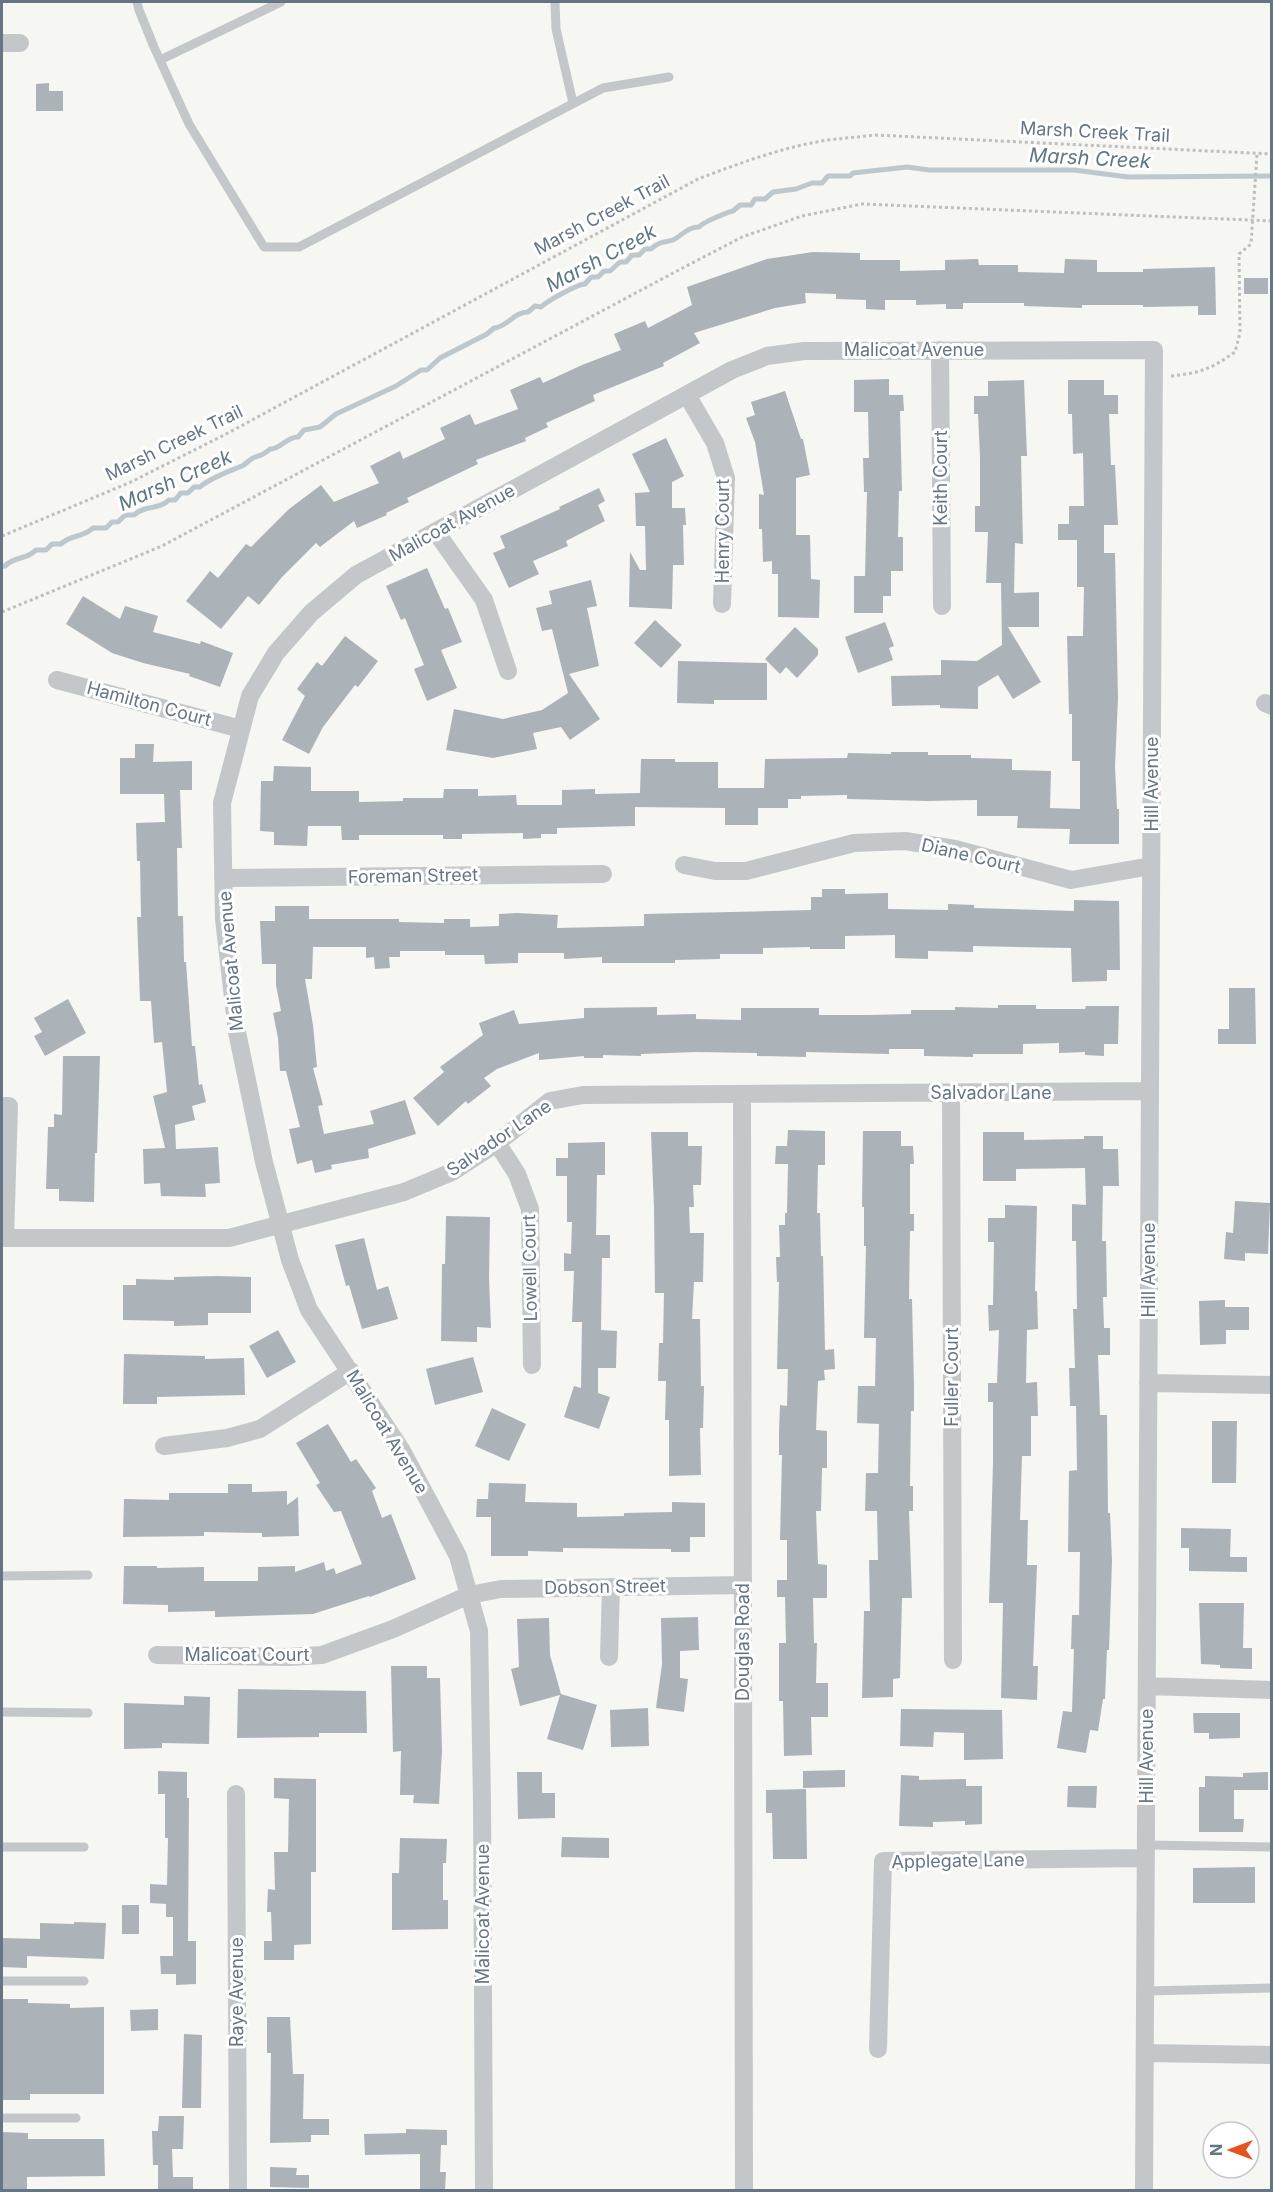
<svg xmlns="http://www.w3.org/2000/svg" width="1273" height="2192" font-family="Inter,sans-serif">
<style>
.lines{fill:none;stroke-linecap:round;stroke-linejoin:round}
.stream{stroke:#bcc8cd;stroke-width:5}
.building{fill:#abb3b9}
.path{stroke:#bdbfc1;stroke-width:3;stroke-dasharray:3 3;stroke-linecap:butt}
.service{stroke:#c3c7ca;stroke-width:9}
.minor{stroke:#c3c7ca;stroke-width:18}
.labels{text-anchor:middle;stroke-width:6;stroke-linejoin:round;paint-order:stroke}
.street-label{font-size:18px;fill:#647584;stroke:#fff}
.water-label{font-size:20px;font-style:italic;fill:#5f7781;stroke:#fff}
</style>
<rect width="100%" height="100%" fill="#f6f6f2"/>
<g class="lines">
<!-- stream -->
<path class="stream" d="M2,566H5C14,556 27,560 36,550H46L52,544H61C71,534 83,538 93,528H106L112,522H118L125,515H134C144,505 159,510 169,500H175L181,493H188L194,487H200C210,478 230,471 242,466C246,464 249,460 253,458C261,455 264,455 270,449C281,449 286,437 298,437L304,430L320,427L336,414L396,386L421,370H427L440,358L487,334L494,328C507,327 514,312 528,312L535,306L541,307C547,301 578,284 585,284L591,277H598L604,271H610L620,262H626L632,255H639L645,249H651C659,241 664,243 673,240C683,235 687,227 699,227C703,222 728,212 733,211L740,205H751L755,199H765L773,192L796,189L812,183H822L828,176H850L853,173L907,167L929,170H1074L1128,177L1272,176"/>
</g>
<!-- building -->
<path class="building" d="M49,83V91H63V111H36V84Z
M813,252L860,253V260H900V271L945,270V260L978,259L979,265H1018V272L1064,273L1065,259L1097,260V272H1143V269L1215,267L1216,315H1198V306L1143,307V305H1082V308L1024,306V303H963V309H946V304L916,305V300H885V310L866,309V300L836,299V294L805,293L806,303L775,308L694,333L700,343L663,363L664,366L593,395L595,401L546,423L548,427L525,438L526,441L476,460L478,464L407,498L409,502L386,513L387,515L357,528L354,521L320,547L316,543L282,577L259,605L248,596L221,629L186,601L210,571L218,578L246,544L251,547L289,509L321,485L334,502L379,483L370,466L400,451L403,459L445,439L440,428L470,414L475,425L518,409L510,390L540,377L543,383L582,365L621,350L614,334L645,321L648,328L692,305L687,287L767,259Z
M1244,278H1268V294H1244Z
M889,379V395H903L904,411H900L902,491H899L898,537H903V571H891V596H883V613H854V576H865L867,492H864L863,458H869L868,412H854V380Z
M1024,380L1027,456H1021L1023,544L1015,543L1014,593L1039,592V627H1008L1041,682L1013,699L998,675L978,687V709L940,708V705L892,706L891,676L941,675V660L977,661L1002,645L1001,583H986L988,532H975V506H980V457L978,414H974V396H988V381Z
M1068,380H1104V395H1118V414H1109L1111,465H1115L1118,525H1104V553H1115L1118,698L1115,766L1117,809H1119V844H1069L1070,829L1017,828L1018,816H977V800L927,801L847,799V795L801,796V799H788V808H758V825H725V808L635,807V826L557,828V834H541V838L523,839V833L462,834V839H443V835H359V840H342L341,826H308L307,846L274,845V832L260,831L261,781H273L274,766L311,767V791H359V802L403,801V798H443L444,789H478V796L516,795L517,805H562V790L595,789V794L640,793L641,759H675V762H718V788H764L765,759L847,758L848,753L891,754V752H928V755H971V758L1012,759V770L1051,771L1050,808L1080,809V761H1072V714H1069L1067,636H1083L1084,587H1077V540H1058V524H1069V506H1084L1083,453L1073,454L1072,414H1068Z
M785,391L801,439H803L810,475L796,478V535H810L811,579L820,580L819,618L778,617V574H772V561L763,562L762,529H759V494L764,495L755,442L746,418L755,415L751,402Z
M666,438L684,476L672,482V508H685L686,525H683L684,565H673L672,609L629,607L630,552L640,570H646L645,526H636L635,493L650,492L632,454Z
M599,488L605,501L598,505L605,521L566,541L568,546L533,561L539,574L509,588L493,553L505,548L500,536L560,509L559,507Z
M427,568L445,609L448,608L462,642L441,650L457,688L427,701L414,669L424,665L405,618L401,620L386,586Z
M591,580L597,606L587,608L599,666L569,674L600,719L570,740L561,727L533,733L537,749L493,758L446,750L454,709L503,719L542,710L568,693L552,629L542,631L536,608L552,604L549,591Z
M83,596L120,619L125,606L158,616L153,632L200,644L201,641L233,653L220,687L189,676L190,674L143,663L112,653L66,624Z
M655,620L682,645L661,668L634,643Z
M885,622L894,646L889,648L893,660L858,673L845,637Z
M795,627L818,649V655L797,678L786,667L780,674L765,659Z
M345,636L378,661L358,687L355,685L323,727L309,754L282,740L305,696L297,689L317,662L322,666Z
M678,661L767,663V700H714V704L677,703Z
M135,744H154L153,762L192,761V790H180L182,848H177L178,916H183L184,962H186L192,1046H195L199,1085L202,1084L206,1102L192,1106L195,1120L175,1125L176,1149L218,1147L220,1183L205,1184L206,1197L161,1196L160,1183L144,1184L143,1149L165,1148L153,1096L167,1092L162,1042L154,1043L151,1001H140L137,917H141L140,861H137L136,823L165,822L164,794H120V758H135Z
M822,889H845V894L888,893V909L948,910V904L974,905V908L1074,911V900L1119,901L1120,970H1107V981L1072,982L1071,948L973,946V952L928,951V959L895,958V935L845,936V949H810V947L763,948V954H720V959L675,960V963H602V957L564,959V953H518V963L485,964L484,955H445V951H400V957H389L390,968L375,969L374,957L366,958V947H313L312,979H305L313,1025L317,1067L313,1068L323,1105L318,1106L324,1134L374,1124L370,1111L405,1100L416,1134L368,1149L369,1158L331,1165L332,1169L315,1173L312,1160L297,1164L289,1129L300,1127L286,1071H280L278,1038L273,1013L281,1011L276,985V964H262L260,921H275V906H309V919H399V922L444,923V919H470V927L499,926V914L517,913L558,915L557,928L644,926V914L811,910V897H822Z
M1229,988H1255L1256,1044H1218V1029H1229Z
M68,999L86,1033L45,1056L34,1036L42,1032L34,1018Z
M998,1005H1036V1009H1085L1086,1006H1119L1118,1044H1104V1056L1085,1055V1052L1059,1053V1043L1023,1044V1054H973V1057L924,1056V1049H889V1054L806,1052V1057L757,1056V1053L696,1052L641,1054V1056L603,1055V1058H584V1056L539,1060V1053L497,1069L484,1078L491,1086L468,1104L466,1101L438,1126L413,1098L444,1072L440,1067L483,1035L479,1023L514,1010L519,1024L584,1018V1008L657,1007V1015L696,1014V1019L741,1020V1008H819V1015H868L911,1014V1010H955V1007L998,1008Z
M63,1056H100L97,1153H95L94,1202L59,1201V1189H46L48,1127H54V1114L62,1115Z
M788,1130L825,1131V1165H818L817,1213H820L821,1256H823L825,1350L834,1349L835,1369L824,1370L825,1380L818,1381L816,1430L827,1431V1468H822L821,1511H816L818,1564L827,1565V1598H813L814,1643H817L816,1683H828V1717H811L812,1755L784,1756L783,1701H779V1643H786L785,1597H777V1580H787V1540H780L782,1455H779V1430L780,1405L787,1406L788,1369H777L779,1282H777L776,1257H780L779,1225H785V1213H787L788,1164H775L776,1146H787Z
M863,1131H901V1146H913L914,1164H910V1214H914V1231H910L909,1299H912L914,1387V1411H911L910,1486H913V1511H909L912,1598H902L900,1678L893,1679V1697L862,1698L864,1611H870L869,1560H878L877,1511H865L866,1473H878L879,1424L857,1423L858,1386H875L876,1338H864L866,1246H864V1207H862Z
M651,1132H688V1146H702L701,1185H693L694,1207H689L690,1233H704L703,1282H694L692,1319H700L701,1386H704L703,1428H700L701,1475L669,1476V1420H665L666,1381H658L659,1343H663L664,1293H655L654,1208Z
M983,1132H1024V1140L1084,1139V1136H1103V1149H1118L1119,1186H1103L1102,1241H1106L1107,1297H1103L1104,1328H1110V1355H1098L1100,1415H1107L1108,1513H1110L1112,1561L1109,1650H1107L1105,1699H1103L1098,1731L1090,1730L1086,1753L1057,1748L1063,1711L1072,1712L1074,1649H1071L1072,1615H1079L1080,1552H1068L1069,1471L1077,1470L1076,1406H1070L1069,1368H1075L1073,1309H1077L1076,1241H1072V1204L1086,1205L1085,1168L1016,1169V1181H983Z
M605,1142V1175H597L596,1235H610V1258H602L601,1330L617,1331L616,1368H598V1393L610,1397L599,1429L564,1417L574,1386L581,1388L582,1322H572L574,1271H564V1253L571,1254L572,1222H567V1176H556V1158H568V1143Z
M1235,1201L1270,1203L1268,1254L1245,1253V1261L1224,1259L1226,1232L1233,1233Z
M1005,1205L1037,1206L1035,1291H1037L1038,1329L1027,1330L1026,1383L1037,1382L1038,1416H1031V1456H1022L1020,1520H1028L1027,1565H1037L1033,1666H1038L1037,1700L1001,1698L1003,1603H989L993,1463V1402H988V1383H997L999,1330L989,1331L988,1305H993L994,1242H988V1218H1005Z
M446,1216L490,1217L489,1278L491,1328L477,1327V1342L441,1341L442,1264H445Z
M364,1238L377,1290L388,1286L398,1319L362,1329L349,1285L346,1286L335,1245Z
M218,1276L251,1277V1313H208V1325L174,1326V1321L123,1320V1285H136V1279L174,1280V1277Z
M1225,1300V1307H1249V1330H1226V1344L1200,1345L1199,1301Z
M278,1330L296,1362L267,1378L249,1346Z
M124,1354L205,1356V1359L244,1358L245,1395L157,1397V1404H123Z
M473,1357L483,1392L435,1405L426,1369Z
M492,1408L526,1424L509,1461L475,1446Z
M1212,1421H1237L1236,1483H1212Z
M328,1424L351,1462L356,1459L376,1488L372,1491L382,1518L391,1514L416,1579L370,1597L369,1596L313,1614L215,1617V1611L168,1612V1605L123,1604L124,1566H157V1568L204,1567V1581H258V1567L295,1566V1572L324,1562L326,1571L334,1568L336,1574L362,1564L341,1511L334,1512L316,1485L320,1483L296,1443Z
M489,1483L526,1484L525,1502L577,1503V1517L624,1516V1513L672,1512V1502L705,1503V1537H690V1552H671V1549L563,1548V1552L528,1551V1556H491V1517H476L477,1499H488Z
M228,1484H252V1492L287,1491V1505L298,1497L299,1536L262,1537V1533L204,1532V1536L123,1537L124,1499L169,1500V1493H228Z
M1181,1528L1231,1529L1230,1557H1247V1572L1189,1571V1548H1181Z
M1199,1603H1244L1243,1648H1252V1669L1220,1668V1665L1201,1664Z
M698,1617L699,1650L680,1651V1678L688,1679L684,1712L656,1708L662,1664L661,1618Z
M549,1618L550,1655L561,1694L597,1705L583,1750L547,1739L560,1695L520,1706L511,1669L519,1667L517,1619Z
M391,1666H427V1678H440L442,1751L439,1804L413,1803L414,1795H400L401,1751L393,1752Z
M238,1689L366,1691L367,1733H319V1737L237,1738Z
M184,1696L210,1697L209,1744L162,1743V1748L124,1749V1703L184,1705Z
M648,1708L649,1746L611,1747L610,1710Z
M901,1709L1002,1710L1003,1759L964,1760V1733L934,1732L933,1747L900,1746Z
M1193,1713H1240V1738L1209,1739V1733H1194Z
M845,1770V1787L803,1788V1771Z
M158,1771L187,1772V1798H189L188,1941H196V1984L176,1985V1974H161L160,1956H173V1917H166V1904L150,1903V1884L167,1885L168,1838H165V1794H158Z
M517,1772H542V1793H555V1818L518,1819Z
M1268,1772V1790H1234V1819H1244L1243,1832H1199V1787H1205V1776L1243,1777V1773Z
M901,1775L919,1776V1780L966,1779V1786H982V1824L965,1825V1821L933,1822V1827L899,1826Z
M274,1778L316,1779V1872H311V1944L294,1945V1960H264V1941H272L271,1912H267L268,1889L275,1890L274,1852H288L289,1799L274,1798Z
M1068,1786H1097L1096,1808L1067,1807Z
M806,1789L807,1859H773L772,1813H766V1790Z
M562,1837L609,1838V1858L561,1857Z
M400,1838L447,1839L446,1863H443V1900H448V1929L392,1930V1873H399Z
M1255,1867V1903H1193V1868Z
M122,1905H139V1934H122Z
M74,1922L106,1923L104,1959L27,1956V1968L2,1967V1938L40,1939V1923L74,1924Z
M2,1999H28V2003L70,2004V2008L104,2007V2094H30V2100H2Z
M158,2009V2030L131,2031L130,2010Z
M267,2017H290L293,2074H304L303,2119H329V2135H311V2142L270,2143L271,2053H267Z
M184,2034L202,2035L201,2108H182Z
M159,2116H184L183,2149H172L173,2177H193V2190H158V2165H153L152,2131H158Z
M406,2129L447,2130V2145H441L440,2172H446L445,2190H420V2154L365,2155L364,2134L406,2133Z
M2,2132L28,2133V2139H104L105,2176L27,2177V2190H2Z
M270,2167L297,2168L296,2175H309V2188L270,2187Z"/>
<g class="lines">
<!-- path -->
<path class="path" d="M1171,376C1200,373 1211,369 1235,352L1240,333L1239,254L1251,244L1257,154
M2,536L131,482L228,433L698,179C740,163 783,147 828,140C844,138 859,137 875,135L1272,154
M2,612L162,546L675,272L742,237L802,216L862,204L1272,221"/>
<!-- service -->
<path class="service" d="M137,2L139,10L154,47L189,124L264,247H299L603,88L669,77
M555,2L556,29L573,103
M160,60L281,2
M2,1576L88,1575
M2,1712L88,1713
M1146,1845L1272,1847
M2,1847H84
M2,1981H84
M1145,1991L1272,1988
M2,2118H76"/>
<!-- minor -->
<path class="minor" d="M2,43H20
M940,350L942,606
M687,395L715,443L726,478L722,604
M436,532L484,600L508,671
M57,680L241,729
M1265,703L1272,706
M684,865L715,871H746L854,843L905,841L955,849L1071,880L1151,866
M223,878L603,874
M951,1093L953,1660
M742,1094L744,2190
M2,1106H9L5,1238
M497,1143L517,1174L530,1209L532,1365
M2,1238H229L404,1192L452,1172L497,1143L550,1101L583,1095L1150,1091
M1148,1383L1272,1385
M164,1446L227,1438L260,1429L351,1371
M157,1655L289,1657L322,1655L393,1629L469,1595L501,1589L743,1585
M609,1657L611,1587
M1147,1686L1272,1690
M236,1794L238,2190
M878,2049L883,1861L1146,1858
M1145,2053L1272,2055
M484,2190L482,1801L479,1631L458,1556L402,1451L309,1310L290,1260L264,1162L237,1032L224,919L222,803L250,696L276,653L311,613L356,575L732,370L767,356L804,351L1154,350L1144,2190"/>
</g>
<g class="labels">
<!-- street labels -->
<g class="street-label">
<text transform="translate(1095 132) rotate(3)" y="6">Marsh Creek Trail</text>
<text transform="translate(602 215) rotate(-28)" y="6">Marsh Creek Trail</text>
<text x="914" y="356">Malicoat Avenue</text>
<text transform="translate(174 443) rotate(-26)" y="6">Marsh Creek Trail</text>
<text transform="translate(941 478) rotate(-90)" y="6">Keith Court</text>
<text transform="translate(452 523) rotate(-29)" y="6">Malicoat Avenue</text>
<text transform="translate(723 531) rotate(-90)" y="6">Henry Court</text>
<text transform="translate(149 704) rotate(15)" y="6">Hamilton Court</text>
<text transform="translate(1152 784) rotate(-90)" y="6">Hill Avenue</text>
<text transform="translate(971 856) rotate(13)" y="6">Diane Court</text>
<text transform="translate(413 876) rotate(-1)" y="6">Foreman Street</text>
<text transform="translate(231 961) rotate(-95)" y="6">Malicoat Avenue</text>
<text x="991" y="1099">Salvador Lane</text>
<text transform="translate(499 1138) rotate(-34)" y="6">Salvador Lane</text>
<text transform="translate(530 1268) rotate(-91)" y="6">Lowell Court</text>
<text transform="translate(1149 1270) rotate(-90)" y="6">Hill Avenue</text>
<text transform="translate(952 1377) rotate(-90)" y="6">Fuller Court</text>
<text transform="translate(387 1432) rotate(59)" y="6">Malicoat Avenue</text>
<text transform="translate(605 1587) rotate(-1)" y="6">Dobson Street</text>
<text transform="translate(743 1642) rotate(-90)" y="6">Douglas Road</text>
<text x="247" y="1661">Malicoat Court</text>
<text transform="translate(1147 1756) rotate(-90)" y="6">Hill Avenue</text>
<text transform="translate(958 1861) rotate(-1)" y="6">Applegate Lane</text>
<text transform="translate(483 1914) rotate(-90)" y="6">Malicoat Avenue</text>
<text transform="translate(237 1992) rotate(-90)" y="6">Raye Avenue</text>
</g>
<!-- water labels -->
<g class="water-label">
<text transform="translate(1090 158) rotate(3)" y="7">Marsh Creek</text>
<text transform="translate(601 258) rotate(-28)" y="7">Marsh Creek</text>
<text transform="translate(175 480) rotate(-24)" y="7">Marsh Creek</text>
</g>
</g>
<!-- border -->
<rect width="1273" height="2192" fill="none" stroke="#647584" stroke-width="6"/>
<!-- north arrow -->
<g transform="translate(1231 2150) rotate(270)"><circle r="28" fill="#ffffff" stroke="#c1c8ce" stroke-width="1.5"/>
<path d="M0-4.5L10 22L0 15L-10 22Z" fill="#e75221"/>
<text y="-9" font-size="16" font-weight="bold" text-anchor="middle" fill="#647584">N</text>
</g>
</svg>
